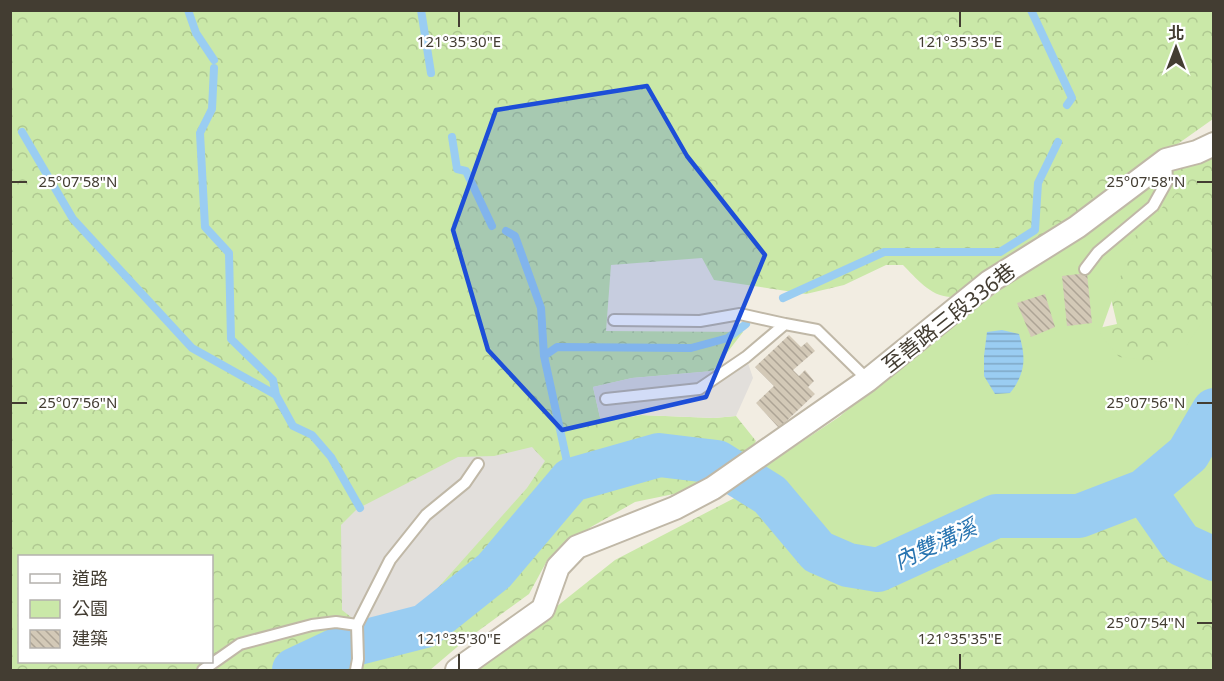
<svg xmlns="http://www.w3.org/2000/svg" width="1224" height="681" font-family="'Noto Sans','Noto Sans TC',sans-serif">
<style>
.forest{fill:url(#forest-crowns);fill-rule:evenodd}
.green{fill:#cae8a8}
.parking{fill:#e2dfdb}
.water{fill:url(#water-rules)}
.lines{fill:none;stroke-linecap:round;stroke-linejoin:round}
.stream{stroke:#9acdf2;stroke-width:8}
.river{stroke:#9acdf2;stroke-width:44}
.building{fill:url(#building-back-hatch)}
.service-casing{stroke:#c0b8a7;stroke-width:14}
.minor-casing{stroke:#c0b8a7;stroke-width:26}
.service{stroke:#fff;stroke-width:10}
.minor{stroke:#fff;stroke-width:22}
.marked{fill:#1d4ed8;fill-opacity:0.2;stroke:#1d4ed8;stroke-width:4.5;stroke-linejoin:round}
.ticks{fill:none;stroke:#433d32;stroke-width:2}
.labels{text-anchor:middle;stroke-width:4.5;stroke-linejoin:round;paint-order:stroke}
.street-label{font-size:21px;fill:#433d32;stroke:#fff}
.water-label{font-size:22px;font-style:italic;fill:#2975b1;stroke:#fff}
.ticks-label{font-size:15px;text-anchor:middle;fill:#433d32;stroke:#fff;stroke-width:4.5;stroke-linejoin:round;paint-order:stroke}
</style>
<defs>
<pattern id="forest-crowns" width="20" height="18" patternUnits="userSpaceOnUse" patternTransform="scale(1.5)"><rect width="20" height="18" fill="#cae8a8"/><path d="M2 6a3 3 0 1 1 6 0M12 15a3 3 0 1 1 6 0" fill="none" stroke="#afc891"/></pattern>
<pattern id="water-rules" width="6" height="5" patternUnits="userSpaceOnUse" patternTransform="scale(1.5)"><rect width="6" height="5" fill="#9acdf2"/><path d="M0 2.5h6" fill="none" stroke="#7fa8c5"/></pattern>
<pattern id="building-back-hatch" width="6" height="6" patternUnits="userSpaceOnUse" patternTransform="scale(1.5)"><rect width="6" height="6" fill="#d3c9b7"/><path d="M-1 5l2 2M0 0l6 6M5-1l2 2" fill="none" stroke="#ada495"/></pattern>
</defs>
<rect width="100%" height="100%" fill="#f2ede2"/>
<!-- forest -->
<path class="forest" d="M10,11H1213V119L1079,214L950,297C930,296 916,278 903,265H886L844,285L806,294L714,280L702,258L611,265L606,331L743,332L713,371L632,378L593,387L601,422L641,415L714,418L736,416L756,441L746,456L698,489L635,502L591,527L548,559L529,594L463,642L430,670H11ZM20,556H212V662H20Z
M1213,155V670H477L615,560L1035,342L1117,324L1095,231L1164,171Z"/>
<!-- green -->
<path class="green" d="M1156,174L1179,190L1135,236L1100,334L1119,357L1163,362L1186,346L1203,321L1213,316V547L1200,542L1130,501L1086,505L1008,503L873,559L842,552L808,524L777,487L749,477L839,417L920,348L1017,278L1090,229Z"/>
<!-- parking -->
<path class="parking" d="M746,357L753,378L736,416L714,418L641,415L601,422L593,387L632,378L713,371Z
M532,447L545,461L527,488L410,619L366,629L342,610L341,525L357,509L458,457L494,456Z"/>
<!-- water -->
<path class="water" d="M1002,330L1019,334C1026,357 1026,373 1010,393L995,394L984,376V356L987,332Z
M1213,388V421L1202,412Z"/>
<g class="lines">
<!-- stream -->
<path class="stream" d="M188,10L196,33L214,60
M421,10L431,73
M1031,10L1072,98L1067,105
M214,68L212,109L200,133L205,227L229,253L231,339L273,380L276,395
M22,132L73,219L192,348L276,395L293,426L312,435L331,457L360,508
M452,137L457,169L466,171L492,226
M506,231L515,236L541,308L544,356
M783,298L884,252H1000L1035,230L1038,183L1058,142
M571,480L544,356L557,347L691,348L728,338L746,324
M343,647V635"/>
<!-- river -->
<path class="river" d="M1144,491L1181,544L1214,559
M294,670L343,647L425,626L494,571L571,480L659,455L717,462L770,495L818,552L848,565L878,570L996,516H1079L1144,491L1188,454L1214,410"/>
</g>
<!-- building -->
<path class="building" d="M1087,273L1092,323L1067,326L1062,276Z
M1045,294L1055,327L1031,337L1017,303Z
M789,335L801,347L807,342L815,351L793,370L799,376L805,370L814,381L808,387L815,394L779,428L756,403L774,386L755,367Z"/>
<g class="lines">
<!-- service casing -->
<g class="service-casing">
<path id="service" d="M1085,269L1098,252L1153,206L1167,181L1166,160
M614,320L700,321L740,314L785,324
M606,399L699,389L746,357L785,324L817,330L868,380
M203,670L240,644L312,625L336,622L357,625
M356,670L358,659L357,625L390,560L426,515L465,483L478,464"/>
</g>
<!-- minor casing -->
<g class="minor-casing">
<path id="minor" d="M457,670L543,609L558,567L577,547L675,508L713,488L868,380L989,282L1077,227L1166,160L1197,152L1214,144"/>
</g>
<!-- service -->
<use href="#service" class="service"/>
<!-- minor -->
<use href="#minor" class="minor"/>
</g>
<!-- marked area -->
<path class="marked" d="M647,86L687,156L765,255L706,397L562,430L488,350L453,230L496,110Z"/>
<!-- ticks -->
<path class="ticks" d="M459,12V27M960,12V27M12,182H27M1197,182H1212M12,403H27M1197,403H1212M1197,623H1212M459,654V669M960,654V669"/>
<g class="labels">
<!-- street labels -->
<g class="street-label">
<text transform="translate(949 318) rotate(-38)" y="7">至善路三段336巷</text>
</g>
<!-- water labels -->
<g class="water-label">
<text transform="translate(935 544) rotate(-25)" y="8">內雙溝溪</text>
</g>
</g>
<g class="ticks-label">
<text x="459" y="47">121°35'30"E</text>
<text x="960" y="47">121°35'35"E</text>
<text x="78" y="187">25°07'58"N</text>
<text x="1146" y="187">25°07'58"N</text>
<text x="78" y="408">25°07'56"N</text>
<text x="1146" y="408">25°07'56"N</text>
<text x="1146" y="628">25°07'54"N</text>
<text x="459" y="644">121°35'30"E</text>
<text x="960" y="644">121°35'35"E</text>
</g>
<!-- border -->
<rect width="1224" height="681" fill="none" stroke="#433d32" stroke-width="24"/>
<!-- legend -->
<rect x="18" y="555" width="195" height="108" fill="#ffffff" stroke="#b4b1ad" stroke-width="1.5"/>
<rect x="30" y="574" width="30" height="9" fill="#ffffff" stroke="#b4b1ad" stroke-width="1.5"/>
<text x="72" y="585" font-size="18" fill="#433d32">道路</text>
<rect x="30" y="600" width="30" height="18" fill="#cae8a8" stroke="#b4b1ad" stroke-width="1.5"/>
<text x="72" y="615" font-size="18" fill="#433d32">公園</text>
<rect x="30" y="630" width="30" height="18" fill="url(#building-back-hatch)" stroke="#b4b1ad" stroke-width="1.5"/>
<text x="72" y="645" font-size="18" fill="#433d32">建築</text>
<!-- north arrow -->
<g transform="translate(1176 48)" stroke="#ffffff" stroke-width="4.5" paint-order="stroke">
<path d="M0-4.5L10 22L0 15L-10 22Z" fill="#433d32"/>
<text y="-9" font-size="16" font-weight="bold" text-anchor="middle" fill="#433d32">北</text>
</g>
</svg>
